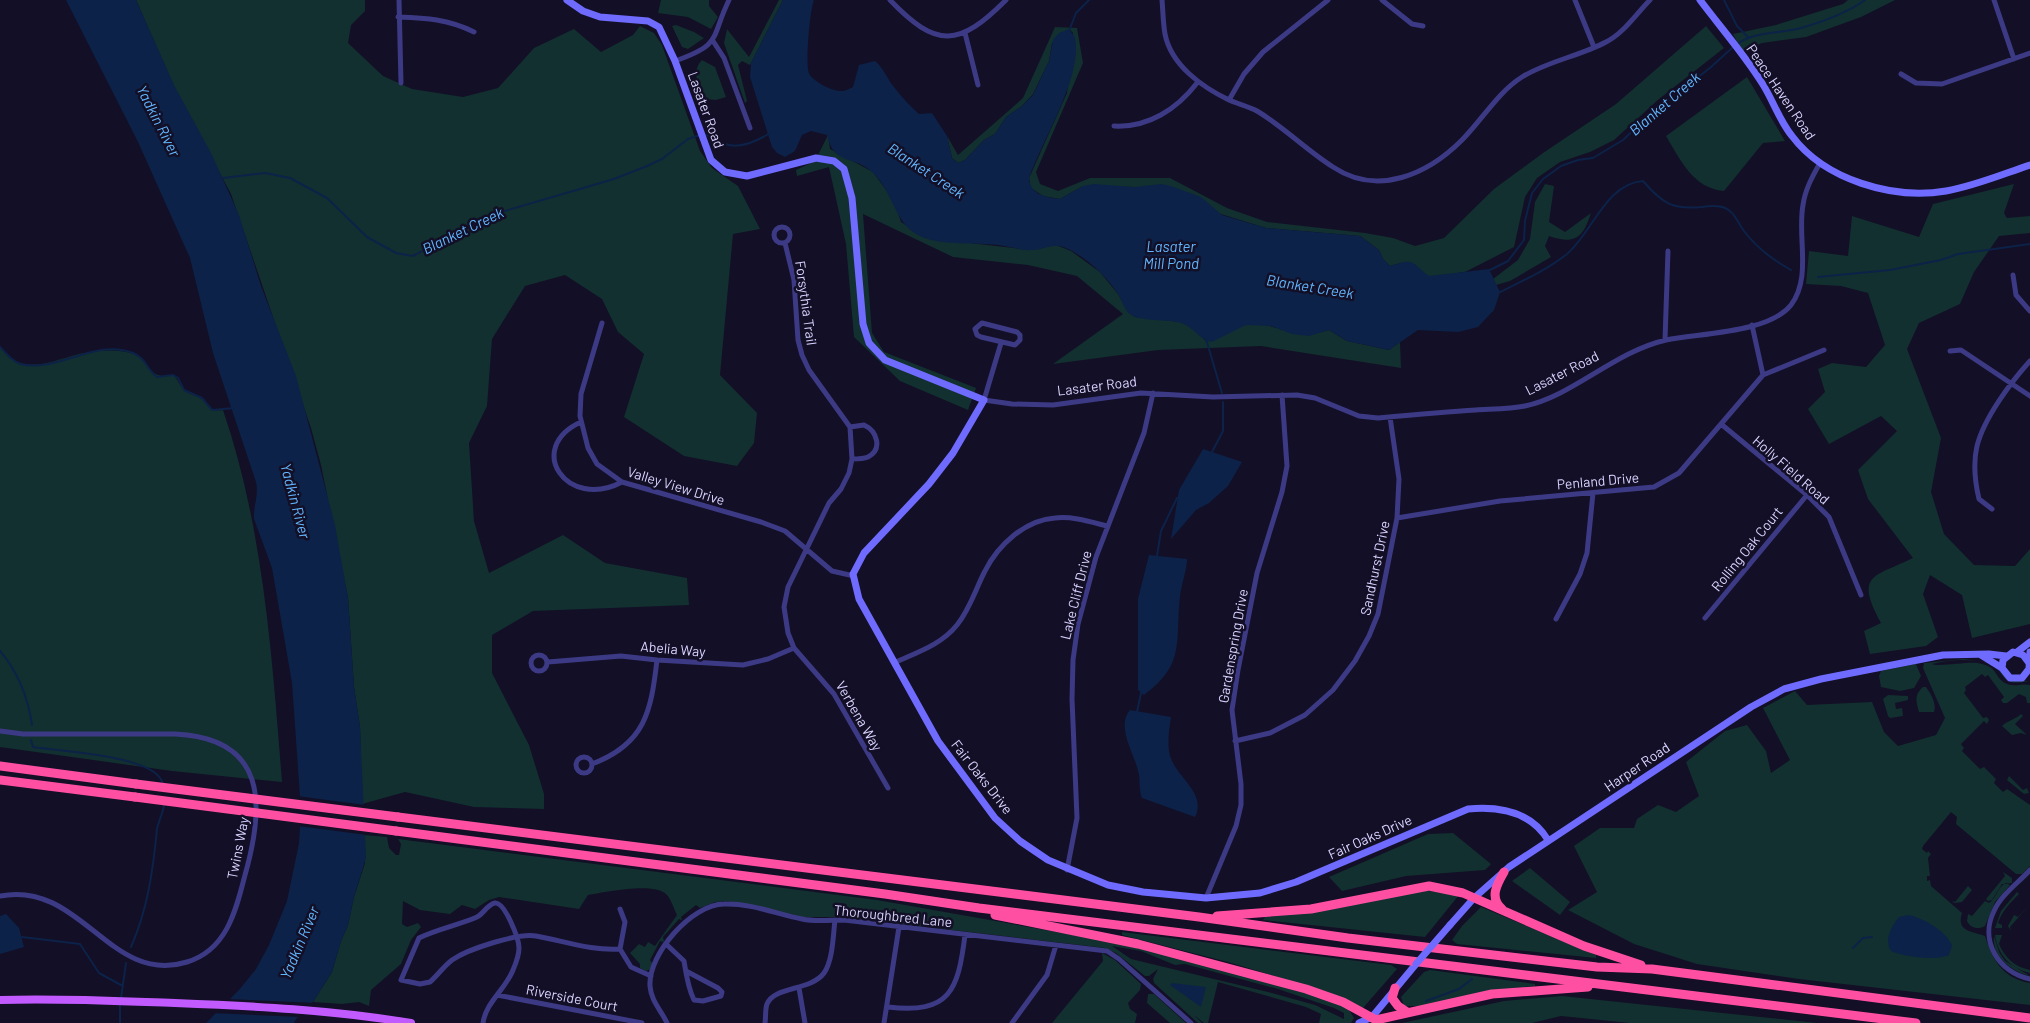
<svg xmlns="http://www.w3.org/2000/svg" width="2030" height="1023" font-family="Barlow,sans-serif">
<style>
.green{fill:#12302f;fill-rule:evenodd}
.water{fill:#0c2248}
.pier{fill:#130f26}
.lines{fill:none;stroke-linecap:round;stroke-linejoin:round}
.stream{stroke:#0c2248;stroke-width:2}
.street{stroke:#3d3a85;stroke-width:5}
.secondary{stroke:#6f6bff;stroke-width:7}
.primary{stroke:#c25bff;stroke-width:8}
.highway{stroke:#ff4fa3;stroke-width:9}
.secondary-bridge{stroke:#6f6bff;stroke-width:7}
.highway-bridge{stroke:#ff4fa3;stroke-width:9}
.labels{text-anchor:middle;stroke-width:5;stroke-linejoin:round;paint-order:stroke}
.street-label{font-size:14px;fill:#d9d4ff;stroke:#130f26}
.water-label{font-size:15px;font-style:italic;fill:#62b6ff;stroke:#130f26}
</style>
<rect width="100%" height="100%" fill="#130f26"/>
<!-- green -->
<path class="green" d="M136,0H365V11L351,25L348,43L383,76L412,89L463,97L498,88L534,48L574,29L601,52L633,35L640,26L654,33L662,45L700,151L712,168L738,186L760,229L733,234L720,375L757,413L754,443L737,466L684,456L624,417L644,354L618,332L602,299L565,275L525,286L492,339L487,406L469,443L474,521L489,573L563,535L605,563L687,578L689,605L533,611L492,635V673L529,745L544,794V809L474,807L405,792L362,804L360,727L354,687L348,598L321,465L311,428L231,194L174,86Z
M661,0H709V6L718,17L711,29L688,17L658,13Z
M779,0H783L750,65L742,61L738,65L747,101L745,103L724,43L727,29L749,57Z
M1848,0H1895L1861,17L1806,37L1762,43L1742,51L1733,34L1776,25L1843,4Z
M676,25L694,32L704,38L688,49L682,47L672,26Z
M1706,26L1724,48L1659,99L1614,140L1590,152L1560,162L1537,178L1525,197L1514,247L1465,272L1429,277C1413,264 1414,258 1390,266L1383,259L1379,250L1360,236L1266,228L1134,187L1083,186L1060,199L1043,196L1031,188L1029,178L1067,93L1073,33L1069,29L1052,43L1049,61L1033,94L1022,106L1006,117L995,134L984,140L965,160L958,163L952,158L947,136L958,155L1023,98L1055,27L1077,28L1083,63L1036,172L1040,184L1058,191L1090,178H1170L1227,208L1267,222L1365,233L1393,238L1415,246L1444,238L1494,189L1543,153L1616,104Z
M702,60L715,67L726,97L716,100L705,99C699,86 690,72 702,60Z
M1747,77L1785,141L1763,143L1724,191C1693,188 1681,161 1666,136Z
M828,135L830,149L873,172L894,201L901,222L926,238L1030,250L1056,245L1071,251L1100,272L1118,294L1129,313L1135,317L1181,322L1192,328L1206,341C1218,336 1233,326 1246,325C1278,320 1291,343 1329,330L1347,341L1389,350L1400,342L1401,368L1261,346L1158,350L1053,364L1123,314L1077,276L1028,265L953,257L863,214L872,333L884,352L976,388L968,410L900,381L854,337L846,244L829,167L797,176L796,170L815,161Z
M1545,184L1554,186L1549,222L1565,232L1591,213C1583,238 1575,245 1549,236L1545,246L1551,257L1510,281L1496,285L1493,279L1518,260L1530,239L1535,202Z
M2014,184L2004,213L2007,218L2030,216V233L1999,236L1974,272L1960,304L1919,323L1907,349L1941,438L1931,492L1944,534L1974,565L2015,566L2030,549V624L1972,638L1962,595L1930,575L1923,594L1938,637L1926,646L1870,654L1864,631L1881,623C1854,574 1874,577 1913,558L1868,499L1858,470L1897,431L1881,416L1829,444L1808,409L1825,392L1818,369L1832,363L1866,367L1885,345L1868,293L1841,286L1806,284L1809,251L1848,256L1852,216L1919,237L1933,204Z
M0,346C4,351 8,358 13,360C36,372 62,357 84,353C99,350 112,350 126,352C153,356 143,381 173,375C179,380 180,387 185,391C189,394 196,395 200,398C209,403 209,412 223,410C264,530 272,657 282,782L172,771L0,747Z
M1964,659L1992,663L2009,681H2029C1997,688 2008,670 1987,663C1970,658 1949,660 1932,664C1938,667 1965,662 1977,663C2001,667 1992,677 2007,684C2015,687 2022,683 2030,685V703H2027L2026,697L2019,694L2007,703H2003L2001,700L2004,697L1988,675L1985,677L1982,674L1965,687L1966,690L1964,693L1983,718L1987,717L1989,720L1987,724L1984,721L1961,744L1964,748L1962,751L1980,769L1984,767L1996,779L1994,783L2003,792L2007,789L2030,805V866L2022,874H2016L1956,824L1957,817L1951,812L1923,846L1922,849L1927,853L1928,851L1931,854L1928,858L1930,876H1927V881L1930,880L1931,886L1962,913C1956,932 1972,931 1985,936C1993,960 2002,978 2030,983V1005L1799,979L1697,964L1634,944L1568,910L1597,892L1574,846L1600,828H1634L1637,819L1658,805L1676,812L1699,796L1686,762L1725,731L1747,725L1766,751L1771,773L1790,760L1763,708L1795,691L1807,705L1872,702L1884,732L1898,746L1936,735L1945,718L1923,668L1924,663Z
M1916,664L1921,676L1914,688L1900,691L1881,687L1879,676L1881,671Z
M1923,687H1926C1931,694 1937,704 1934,712H1919C1916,701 1914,695 1923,687Z
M1888,695L1908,696V700L1895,703L1896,709L1902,708L1903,716L1890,718L1888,716L1883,699Z
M2021,714L2023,716L2015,724L2027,735L2021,733L2012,735L2002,726C2008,720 2015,720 2021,714Z
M2009,776L2023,790L2027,788L2029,793L2024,794L2007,780Z
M1453,833L1491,864L1485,870L1406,876L1342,891L1329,877L1428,834Z
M364,835L387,837L389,848L396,855H399L401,844L398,839L877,900L1124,944L1320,997L1348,1008L1354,1018L1351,1023H1319L1321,1014L1306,1007L1218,982L1208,1023H1204L1194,1015L1202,1023H1198L1154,983L1153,979L1158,969L1149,976H1145L1116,953L1105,948L841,917H803L727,901L715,902L700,908L696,905L681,917L682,920L679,919L663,937L664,942L660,941L650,960L653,964L651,969L646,971L640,968V964L630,953L639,944L645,947L648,942L655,946L677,915C674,909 671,899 666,894C653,882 605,892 588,895L579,909L499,897L489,900L475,909L462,905L450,914L420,910L403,901L402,924L407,927L418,923L421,927L411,940L401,964L371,990L369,1006L359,1002L342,1004L313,1002L332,972L341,941L348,925L354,897L365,863ZM1112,946L1141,951L1175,965L1185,964L1278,989L1334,1008L1344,1013V1019L1315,1005L1268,992L1131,959Z
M1530,868L1570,902L1560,915L1512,881Z
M2003,872L2012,878V883L2002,884L1992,900L1988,901L1986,899L2005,876Z
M2006,883L2010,885L1995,902L1985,926C1978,930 1970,928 1967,921L1968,914L1972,916L1985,901L1989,903C1997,898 1997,887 2006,883Z
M1968,886L1972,890L1962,902L1954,903L1952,901L1955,902Z
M1422,890L1459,895L1425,937L1263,920L1265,917L1333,909Z
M2017,892L2019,894C2010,903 2002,911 1998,923L2002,925V928H1995L2001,911Z
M2030,904L2010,927L2011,931L2008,926L2014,915L2018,917Z
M1481,907L1596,955V958L1457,944L1452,940L1462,926Z
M1122,932L1391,965L1397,969L1363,1008L1328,992L1228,962L1122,935Z
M1995,935H2002L1999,944C2005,958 2015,967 2030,970V973C2010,968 1998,955 1995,935Z
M1994,936L1999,952L2005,961L2030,976C2012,972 1991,956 1994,936Z
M1102,953L1115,960L1141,984L1140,990L1128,1003L1130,1009L1137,1014L1135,1023H1052L1103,961Z
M1430,970L1535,984V986L1502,989L1420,1006H1404L1401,997L1424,972Z
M1148,994H1154L1186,1023H1170L1147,1003Z
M1562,996L1817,1023H1630L1561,1016L1532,1023H1402L1504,1001Z"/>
<!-- water -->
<path class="water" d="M66,0H136L174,85L211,153L239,215L261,286L296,376L335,525L348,598L354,687L360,727L366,858L354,897L348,925L341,941L332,972L313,1002L296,1019L294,1023H206L239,990L256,969L269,945L287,901L299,843L301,811L292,683L272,568L254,519C253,506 259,496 256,482L213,353L190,258L138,142Z
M783,0H814C810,9 805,65 809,73C812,81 833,92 842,91C845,91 849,89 853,87L859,65L875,61C884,68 887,79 894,87C901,96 910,106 919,114L932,113L947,136L952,158L958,163L965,160L984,140L995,134L1006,117L1022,106L1033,95L1049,61L1053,40L1059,33L1069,29C1071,33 1074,34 1075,38C1083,76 1042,141 1029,178C1030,195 1046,197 1060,199L1083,186L1094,184L1134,187L1162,184L1174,187L1201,197L1222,215L1266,228L1360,236L1379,250L1383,259L1390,266C1416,257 1411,263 1429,276L1489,269L1500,292L1494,310L1478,327L1458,332L1418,330L1389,350L1347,341L1329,330L1309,336L1292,334L1271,326L1246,325L1212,342C1200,340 1194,327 1181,323C1169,319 1139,322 1130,314C1124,310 1122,300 1118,294C1107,277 1090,261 1072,251C1051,240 1050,250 1032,250C1021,251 1009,246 998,245C974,242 933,247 913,232C894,218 892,191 873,173C854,154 834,167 827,135L811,131L802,135L795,151L785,157L777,153L772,147L750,77L751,63Z
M1203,449L1242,462L1228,486L1209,503L1196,510L1171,539L1179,490Z
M1149,555L1187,559C1187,571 1181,584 1180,597C1175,642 1186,664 1144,695L1138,690V599Z
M1130,710L1171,717C1169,730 1167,744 1170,756C1177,778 1207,793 1195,817L1142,798C1139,791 1140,782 1139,775C1136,756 1115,727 1130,710Z
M6,914L19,928L24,947L0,954V916Z
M1908,915C1922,917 1948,932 1952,946L1949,955C1938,961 1904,957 1891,951C1884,940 1891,926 1899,917Z
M1172,983L1206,987L1201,1007L1170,985Z"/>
<!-- pier -->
<path class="pier" d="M297,796L365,805L367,835L298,826Z
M228,999L316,1003L301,1017L211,1013Z"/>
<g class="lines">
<!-- stream -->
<path class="stream" d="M1724,0L1737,26L1748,37
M1069,31L1076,13L1089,0
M1737,44C1756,31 1779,34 1801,28C1822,22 1847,13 1865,0
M705,135C713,136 716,140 723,143C738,151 757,141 770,133
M223,178L265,173L290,178L327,198L367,237L396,253L413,256L491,215L614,179L647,166L662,159L688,139L700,135
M1488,271L1508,261L1524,240L1525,221L1532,193L1543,179L1561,166L1578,160L1593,158L1623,140L1644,120L1711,67L1733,47
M1818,277L1890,270L1941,260L1958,254L2030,244
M1500,292C1522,281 1547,270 1567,254C1593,232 1605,184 1643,181C1662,203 1672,210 1702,207C1709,206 1718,205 1725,208C1735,212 1737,222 1744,231C1756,247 1773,260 1791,270
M1206,339L1222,393
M0,347C6,353 12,361 20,364C59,373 95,338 133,353C146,358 147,370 157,377L173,375L178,378L184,390L202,398L212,410L234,408
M1212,452L1223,431V402
M1157,556L1161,531L1177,498
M0,651C18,672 28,698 32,725
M1137,712L1141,693
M31,740L33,747C56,751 162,755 163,786
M22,937L80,944L99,973L121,985
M131,947C148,908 153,870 157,829C159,819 164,812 164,803
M1853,948L1863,938L1872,937
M121,998L126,963
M1426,1001L1459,989L1472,979
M120,1023V1003"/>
<!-- street -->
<path class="street" d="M399,0L401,83
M890,0C937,49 959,47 1006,0
M1162,0C1163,11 1163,23 1165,34C1171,65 1202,87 1229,100C1238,104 1248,106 1257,111C1284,127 1306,150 1333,167C1378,197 1428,174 1462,140C1482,120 1498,92 1522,77C1548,61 1580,56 1606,42C1624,33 1636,14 1650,0
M1382,0L1412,24L1423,26
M1575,0L1594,47
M1994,0L2014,59
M398,17C426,18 448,19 474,32
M965,33L978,85
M713,41L724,58L750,128
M675,61C723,44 710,39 729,0
M1901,74L1916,83L1942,84L2030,53
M1229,100L1244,74L1263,52L1328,0
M1114,126C1148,128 1177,109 1197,83
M774 235a8 8 0 1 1 16 0a8 8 0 1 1-16 0Z
M785,243L794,280L798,340L802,355L809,370L850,427L852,459L849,473L841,489L829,503L788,587L784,607L788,633L794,648L834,694L888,788
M2013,275L2016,295L2030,311
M602,323L581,394L580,416L588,448L597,464L622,482L761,522L785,531L832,571L854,576
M982,323L1017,332L1020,335V340L1015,345L981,337L977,335L975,329Z
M1752,325L1763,375
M1665,340L1668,251
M1001,343L984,400L1012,404L1053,405L1141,393L1213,397L1297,395L1315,398L1359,416L1378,418C1411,415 1444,412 1476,410C1492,409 1510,409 1525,406C1573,396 1614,352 1666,340C1700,333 1769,333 1791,305C1812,277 1797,237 1803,205C1805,190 1812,177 1820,163
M1950,351L1961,350L2030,396
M581,422C524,448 567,511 622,482
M1721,424L1807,495L1829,517L1861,595
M850,427L864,425C877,431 883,449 868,457C863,459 857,459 852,459
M1992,509L1979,499C1975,482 1973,463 1977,446C1984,418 2011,382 2030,361
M1397,518L1500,501L1654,487L1679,473L1763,375L1824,350
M1705,618L1807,495
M1556,619L1580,574L1587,553L1593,493
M531 663a8 8 0 1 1 16 0a8 8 0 1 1-16 0Z
M548,662L621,656L657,660L743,665L768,659L794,648
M896,662C918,652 942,644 957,625C970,609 976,588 985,571C998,545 1025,520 1055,518C1072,516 1091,522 1107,526
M0,731L23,734H175C267,738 265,805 245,875C236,910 227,950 187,962C110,986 81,880 0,896
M1235,741L1270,733L1305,715L1333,690L1355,661L1369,636L1378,614L1397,518L1399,479L1390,417
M576 765a8 8 0 1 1 16 0a8 8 0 1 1-16 0Z
M592,764C645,744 651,712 657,660
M1067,870L1077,818L1072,699L1073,660L1078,624L1096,557L1144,433L1153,393
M2030,870C2018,883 2001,895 1994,911C1979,941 1999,973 2030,979
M1206,898L1236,826L1241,805V784L1232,710L1238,670L1257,573L1282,492L1287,466L1282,395
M620,909L625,922L620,949L631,967L651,976
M666,944L684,961C686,974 688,988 694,1000L703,1001L721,996L722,992L718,988L686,971
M799,988L805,1023
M497,995L642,1023
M888,1007C950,1014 958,991 965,935
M483,1023C486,1002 505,990 513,970C516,963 519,956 519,948C519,939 505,902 495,903C488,904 483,914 477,917C459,925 437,929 419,938L401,980L420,984L430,982C438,975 443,967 452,960C468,949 517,933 536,936C565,941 591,951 620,949
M667,1023C661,1010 651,1001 650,986C648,954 692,904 724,904C751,903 776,914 802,919C815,922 830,920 844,920L1107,951L1119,959L1191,1023
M765,1023C766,1017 765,1009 767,1004C774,986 811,991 824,973C833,960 833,936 835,920
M884,1023L899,927
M1012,1023L1047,975L1056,945"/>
<!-- secondary -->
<path class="secondary" d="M567,0L583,11L600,17L648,21L659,27L675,61L711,160L725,172L747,176L816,158L834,161L844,169L852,198L863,324L869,343L885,360L984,400L953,453L929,484L864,553L853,574L859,599L938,741L995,818L1020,841L1048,860L1108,885L1143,892L1206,898L1260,893L1296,882L1468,809C1500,806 1531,812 1548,840
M1700,0C1721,28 1744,54 1762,83C1773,100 1779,120 1792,136C1825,180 1893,200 1946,191C1975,186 2003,174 2030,165
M2017,652L2030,642
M1981,655L2002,668
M2029,663L2023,655L2013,652L2003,660L2002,668L2010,678H2022L2029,669L2030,652
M1450,925L1474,898L1509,867L1751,707L1784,689L1821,679L1943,655L1989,654L2006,656
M1359,1023L1372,1017L1416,964"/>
<!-- primary -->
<path class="primary" d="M0,1000C59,998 117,1001 175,1003C254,1006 333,1010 411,1023"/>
<!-- highway -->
<path class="highway" d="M0,766L136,784
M0,780L135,797
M398,817L1199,917L1348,938L1597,967L1652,969L2030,1018
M396,831L885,894L979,908L1916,1023
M1502,909C1489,898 1497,884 1504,872
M995,915L1138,944L1306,989L1343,1002L1376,1020L1492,994L1588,987
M1217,916L1311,909L1429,886L1463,893L1584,946L1641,965
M1395,988L1392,998L1398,1006L1407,1012"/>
<!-- secondary-bridge -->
<path class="secondary-bridge" d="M1416,964L1450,925"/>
<!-- highway-bridge -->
<path class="highway-bridge" d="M136,784L398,817
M135,797L396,831"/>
</g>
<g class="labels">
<!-- street labels -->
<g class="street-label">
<text transform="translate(1781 92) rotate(56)" y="5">Peace Haven Road</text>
<text transform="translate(706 110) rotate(70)" y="5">Lasater Road</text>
<text transform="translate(806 303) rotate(82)" y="5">Forsythia Trail</text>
<text transform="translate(1562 373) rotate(-27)" y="5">Lasater Road</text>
<text transform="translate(1097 386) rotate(-7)" y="5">Lasater Road</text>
<text transform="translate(1791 470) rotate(41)" y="5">Holly Field Road</text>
<text transform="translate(1598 481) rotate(-5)" y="5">Penland Drive</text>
<text transform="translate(676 486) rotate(17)" y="5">Valley View Drive</text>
<text transform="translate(1747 549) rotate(-51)" y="5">Rolling Oak Court</text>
<text transform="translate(1375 568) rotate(-78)" y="5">Sandhurst Drive</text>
<text transform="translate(1076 595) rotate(-76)" y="5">Lake Cliff Drive</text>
<text transform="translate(1233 646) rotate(-80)" y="5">Gardenspring Drive</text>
<text transform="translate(673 649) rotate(5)" y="5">Abelia Way</text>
<text transform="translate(859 716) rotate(60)" y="5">Verbena Way</text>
<text transform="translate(1637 767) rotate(-34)" y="5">Harper Road</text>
<text transform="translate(982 777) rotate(52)" y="5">Fair Oaks Drive</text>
<text transform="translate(1370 837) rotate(-24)" y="5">Fair Oaks Drive</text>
<text transform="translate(238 848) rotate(-79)" y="5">Twins Way</text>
<text transform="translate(893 916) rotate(6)" y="5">Thoroughbred Lane</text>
<text transform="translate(572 998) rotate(11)" y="5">Riverside Court</text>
</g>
<!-- water labels -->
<g class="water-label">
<text transform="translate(1665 104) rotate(-41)" y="5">Blanket Creek</text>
<text transform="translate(158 121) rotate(63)" y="5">Yadkin River</text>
<text transform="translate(926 171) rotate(33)" y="5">Blanket Creek</text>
<text transform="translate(463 231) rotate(-26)" y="5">Blanket Creek</text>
<text x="1171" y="252">Lasater<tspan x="1171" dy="17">Mill Pond</tspan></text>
<text transform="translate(1310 287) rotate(9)" y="5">Blanket Creek</text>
<text transform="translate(295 501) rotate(75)" y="5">Yadkin River</text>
<text transform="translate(300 943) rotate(-67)" y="5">Yadkin River</text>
</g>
</g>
</svg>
